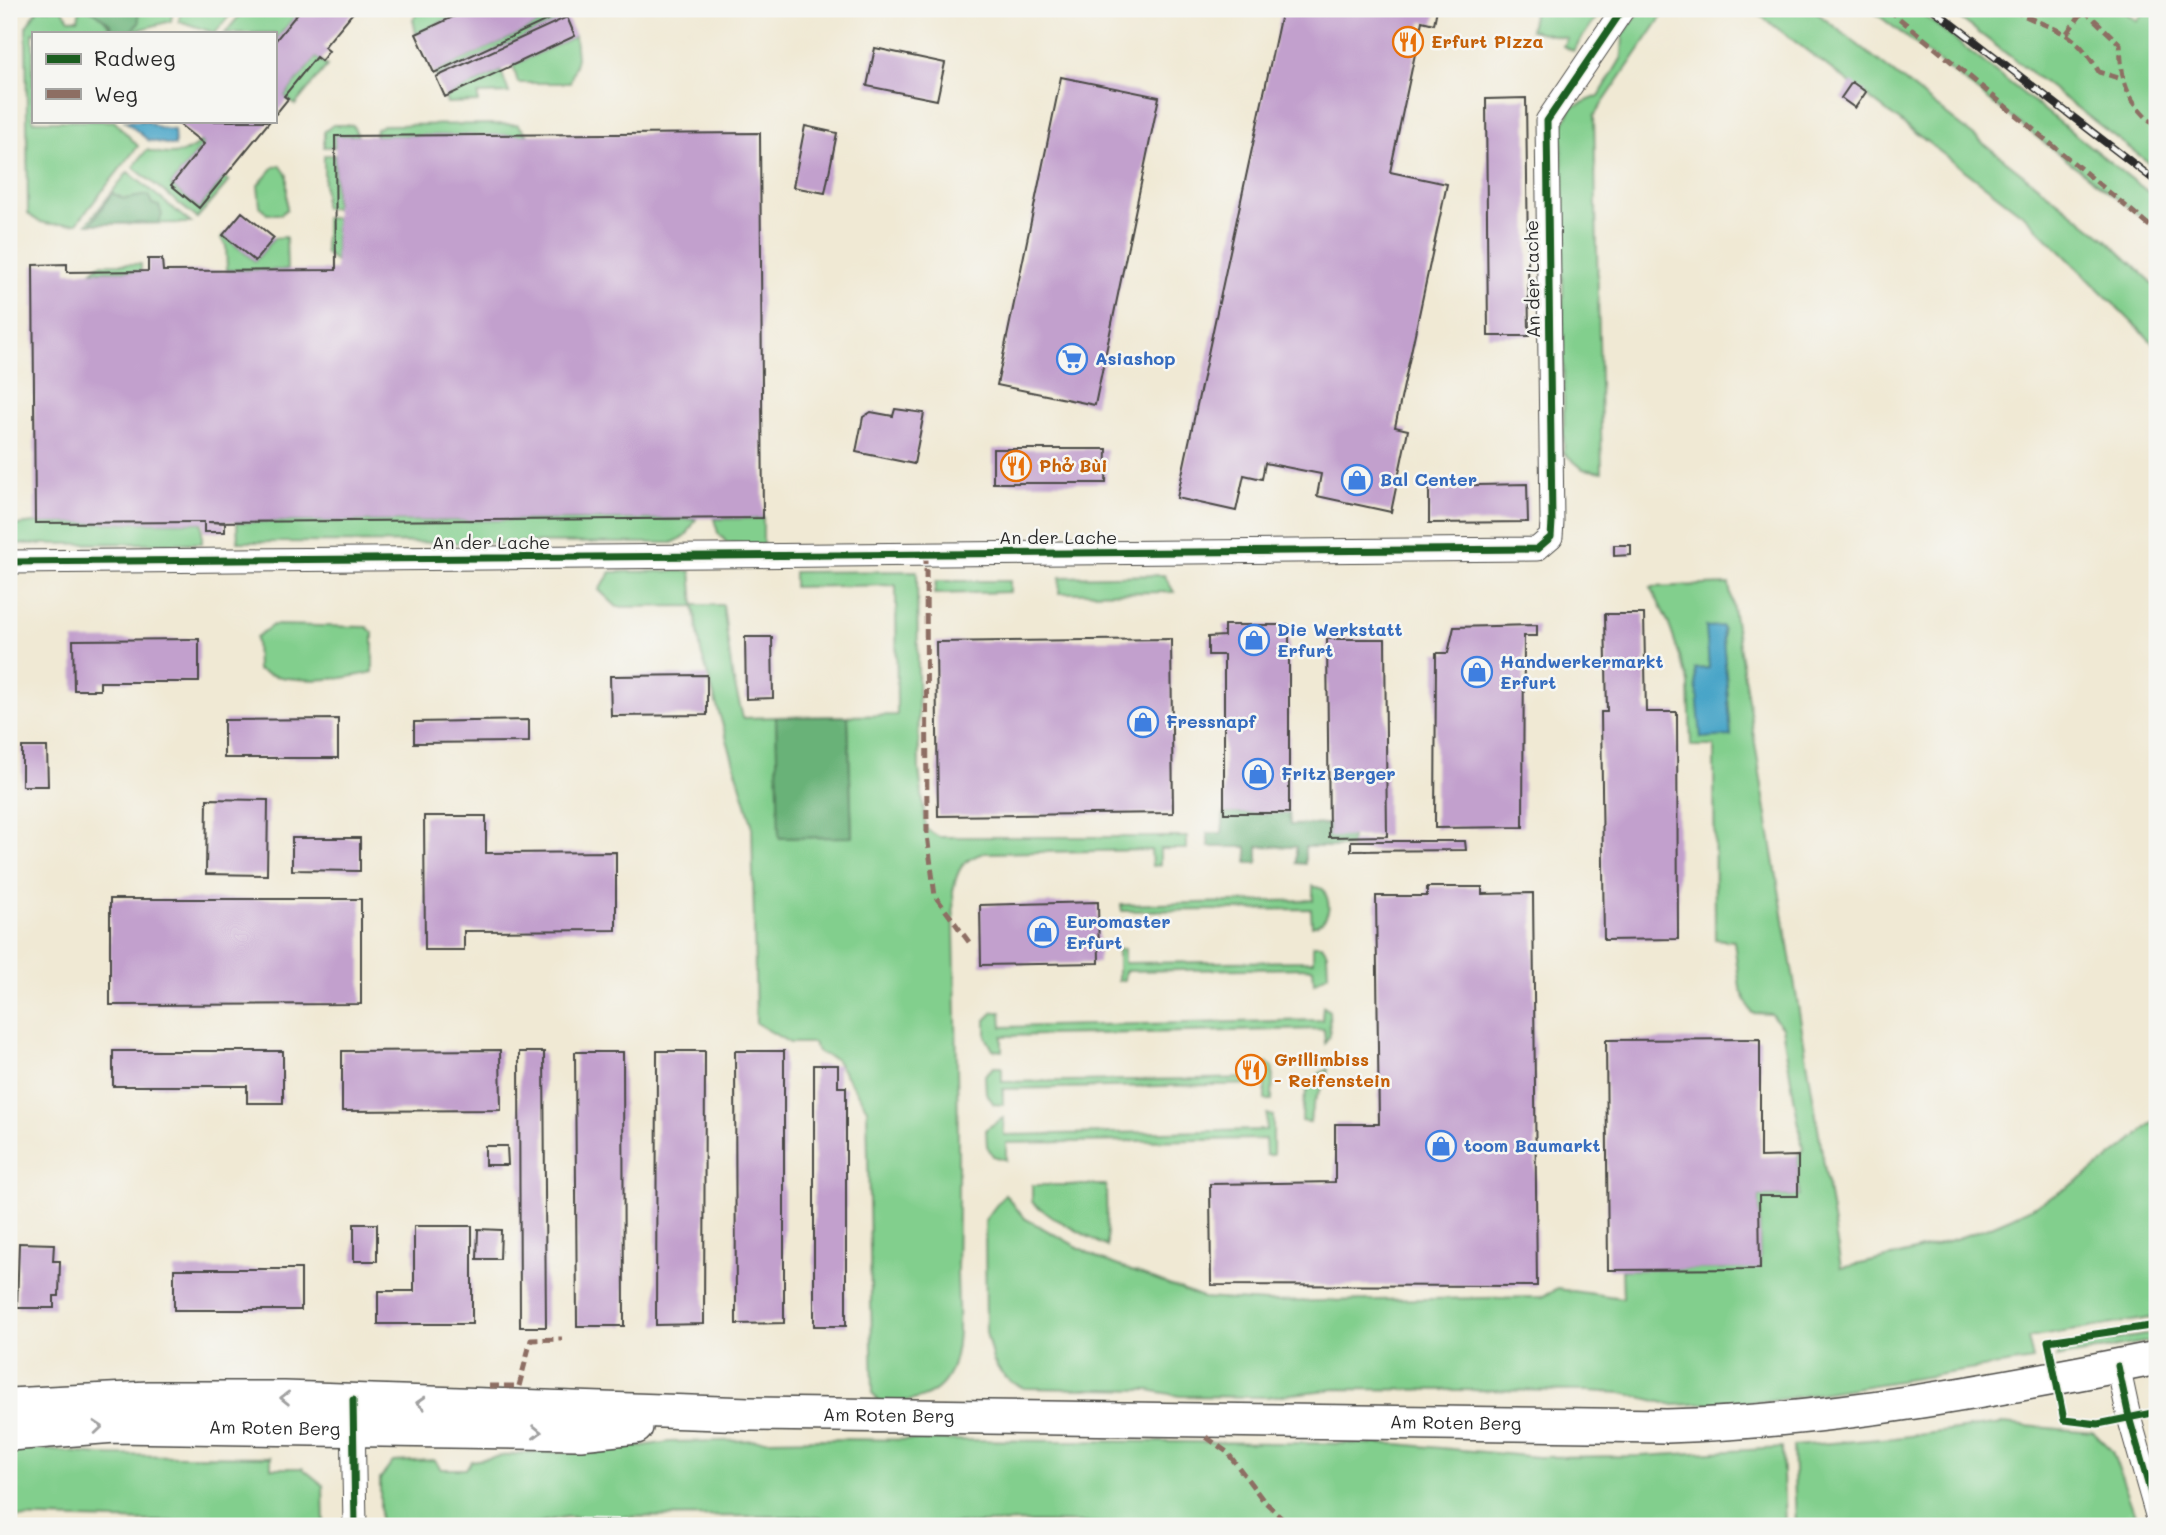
<svg xmlns="http://www.w3.org/2000/svg" width="2166" height="1535" font-family="Mali,sans-serif">
<style>
.green{fill:#82cf8d;stroke:#567d5c;stroke-width:2;fill-rule:evenodd}
.forest{fill:#69b278;stroke:#4a6e52;stroke-width:2}
.water{fill:#49a5c8;stroke:#3a687a;stroke-width:2}
.building{fill:#c2a0cd}
.lines{fill:none;stroke-linecap:round;stroke-linejoin:round}
.street-casing{stroke:#494844;stroke-width:25}
.secondary-casing{stroke:#494844;stroke-width:36}
.street{stroke:#fff;stroke-width:23}
.secondary{stroke:#fff;stroke-width:33}
.rail-casing{stroke:#2b2b2b;stroke-width:8}
.rail{stroke:#f6f6f2;stroke-width:5;stroke-dasharray:16;stroke-linecap:butt}
.quiet{stroke:#8d6e63;stroke-width:5;stroke-dasharray:10 5;stroke-linecap:butt}
.cycleway-casing{stroke:#f6f6f2;stroke-width:11}
.cycleway{stroke:#1b5e20;stroke-width:7}
.oneway{stroke:#a0a0a0}
.labels{text-anchor:middle;stroke-width:5;stroke-linejoin:round;paint-order:stroke}
.food-label{font-size:18px;font-weight:bold;fill:#c56008;stroke:#f6f6f2;text-anchor:start}
.street-label{font-size:18px;fill:#2b2b2b;stroke:#f6f6f2}
.shop-label{font-size:18px;font-weight:bold;fill:#366cbe;stroke:#f6f6f2;text-anchor:start}
</style>
<rect width="100%" height="100%" fill="#f6f6f2"/>
<filter id="ink" filterUnits="userSpaceOnUse"><feTurbulence type="fractalNoise" baseFrequency=".0143" numOctaves="2"/><feDisplacementMap in="SourceGraphic" scale="14" xChannelSelector="R" yChannelSelector="G"/><feConvolveMatrix kernelMatrix="1 2 1 2 8 2 1 2 1" color-interpolation-filters="sRGB"/></filter>
<filter id="wash" filterUnits="userSpaceOnUse"><feTurbulence type="fractalNoise" baseFrequency=".00686" numOctaves="4" result="noise"/><feDisplacementMap in="SourceGraphic" scale="28" xChannelSelector="R" yChannelSelector="G"/><feGaussianBlur stdDeviation="1.57" result="paint"/><feColorMatrix in="noise" values="0 0 0 0 0 0 0 0 0 0 0 0 0 0 0 0 0 1.4 0 .05"/><feComposite in="paint" operator="in"/></filter>
<g filter="url(#wash)">
<rect width="100%" height="100%" fill="#f0e9d4"/>
<!-- green -->
<path class="green" d="M38,9H62L69,19H78L80,9C97,9 107,20 112,33H33V121H114L138,146L77,223C59,224 41,228 28,213L26,27Z
M138,9H173L171,21L127,33Z
M181,9H235L215,33L179,21Z
M245,9H291L297,14L275,41V33H225Z
M421,9H470L416,34L413,19Z
M1534,9H1602L1573,51L1563,46L1567,38L1530,30Z
M1642,9H1667L1594,116L1602,472L1583,469L1564,453L1562,127L1572,107L1599,96L1622,57L1623,35Z
M1752,9H1812L2107,240L2157,287V347L2026,217Z
M1870,9H1916L2157,199V229Z
M1948,9H2121L2137,21L2146,9H2157V169Z
M564,12L567,17L436,77L434,73Z
M575,36L577,58L570,83H518L513,65Z
M316,57L327,66L295,105L284,96Z
M501,71L509,93L478,94V102L447,103L445,97Z
M517,124L528,135L375,136L376,129L383,125Z
M333,125H353L358,136H335V147H324V132Z
M201,141L204,144L171,185L199,208L224,178L229,181L197,218L133,167L147,150C166,156 186,157 201,141Z
M324,155H335V208H324Z
M280,165L287,175V209L281,214H267L260,206L258,185L274,167Z
M128,172L191,223L87,224Z
M325,218H336V262L325,253Z
M223,235L255,261L274,238L286,237L287,270H227L226,246L221,238Z
M100,264H141V271H92Z
M763,518V545L727,543L718,533L714,519Z
M696,519L686,536L672,543L238,542L237,522Z
M202,522V543L9,544V526L35,523Z
M691,571L694,605H723L732,674L743,718L776,717L780,838L852,836L848,716L897,715L896,585L794,587V572L917,571L919,769L926,829L939,837H1187V849H1160V865L1152,866L1151,850L984,853C962,859 957,870 953,891C956,1017 960,1143 957,1269C957,1301 963,1345 949,1374C936,1401 906,1402 880,1404L873,1394L867,1108L835,1059L819,1053L813,1043H790L756,1023L752,824L701,652L694,606L617,607L599,590L611,572Z
M1164,575L1174,592L1059,593L1060,577Z
M936,581H1010V592L934,594Z
M1729,584L1841,1268C1968,1243 2061,1209 2157,1118V1317L2028,1338L2033,1360L1771,1401L1674,1405L1622,1393L1588,1391L1336,1389L1266,1397L1180,1396L1149,1390L1024,1388L1011,1382L1001,1373L993,1360L986,1332L985,1220L1005,1194L1024,1218L1100,1259L1203,1298L1266,1302L1541,1297L1558,1289L1623,1298L1622,1270L1760,1268L1759,1196H1798V1156L1803,1149L1782,1027L1771,1014L1752,1013L1740,988L1734,941L1715,939L1714,746H1691L1689,683L1668,622L1651,587ZM1722,626L1731,735V736L1696,669L1709,668Z
M273,625L367,627L373,633V672C339,681 289,684 257,670L256,637Z
M1313,886L1323,889C1332,904 1331,921 1312,926L1311,909L1122,911L1121,905L1313,900Z
M1313,945H1322L1327,953L1328,974L1314,983L1313,968L1125,971L1124,980L1118,981V949H1124V963L1313,961Z
M1323,1006L1329,1011L1330,1035L1325,1043L1324,1029L1002,1036V1051L993,1050L986,1037V1020L994,1012H1001L1002,1027L1322,1020Z
M1267,1063L1273,1067L1272,1100H1265V1084L1003,1089V1105L994,1104L986,1093L985,1075L994,1067H1002V1082L1267,1078Z
M1328,1069C1326,1089 1311,1096 1310,1122L1302,1121C1302,1101 1307,1077 1328,1069Z
M1267,1114L1273,1116V1155H1266L1265,1139L1006,1143V1160L993,1156L987,1146L986,1129L1003,1118L1004,1135L1266,1130Z
M1032,1185H1106L1107,1247L1052,1217L1032,1202Z
M2157,1333V1340L2056,1358L2060,1349Z
M2002,1424L2093,1432L2112,1451L2139,1526H2098V1522L2054,1523V1526H1796L1793,1446L1894,1438Z
M821,1439L1398,1444L1537,1457L1641,1456L1782,1448L1785,1526H1280L1035,1522L879,1525L805,1516L565,1517L527,1525L380,1524V1479L393,1462L434,1460L441,1469H466L471,1461L528,1452L594,1453L669,1442Z
M9,1446L101,1455L271,1457V1468H302L323,1485L324,1526L9,1517Z"/>
<!-- forest -->
<path class="forest" d="M91,9H138L139,23L129,33H112L110,24Z
M112,193L124,199L148,195L152,204L159,206L162,215L159,223L91,224Z
M848,716L852,837L779,838L776,717Z
M1224,813H1289L1290,825L1329,824V836H1351V847H1305V864L1296,863V847L1258,846V863H1247V847H1209L1207,833H1222Z"/>
<!-- water -->
<path class="water" d="M125,121H146L159,128L174,130L175,146L148,140Z
M1722,626L1731,736L1701,738L1695,669L1709,668L1706,627Z"/>
<g id="blocks">
<!-- building -->
<path class="building" d="M301,9H356L324,47L329,51L321,61L316,57L284,96L288,99L275,115V41Z
M470,9H563L564,12L434,73L416,34Z
M1282,9H1437L1434,24L1422,21L1390,172L1447,184L1395,427L1408,430L1391,512L1317,496L1321,474L1265,463L1262,479L1244,475L1236,511L1177,498Z
M567,17L575,36L445,97L436,77Z
M875,48L945,63L937,100L867,86Z
M1061,77L1159,97L1095,405L997,385Z
M1852,82L1866,92L1855,108L1841,98Z
M1526,98L1529,336H1488L1486,99Z
M175,121H270L199,208L171,185L204,144Z
M805,126L837,133L825,193L793,187Z
M760,133L763,518L208,522L225,523V532H204V522H202L35,523L33,265L67,264V272L148,271V259H162L163,271L336,270L335,136Z
M242,212L274,238L255,261L223,235Z
M895,409L924,413L914,464L856,452L863,417L871,412L893,416Z
M993,449H1107L1106,483H993Z
M1527,484L1528,522L1429,523V486Z
M1614,545H1631V555L1614,556Z
M1605,614H1644L1646,712H1677L1678,939L1604,940L1601,712H1607Z
M1224,625H1289V813H1224V655H1208V637L1224,636Z
M1537,625V636H1524L1523,827L1435,828L1436,653H1448L1454,627Z
M745,637H772L773,698L746,699Z
M199,639V682H100V690H74L73,640Z
M1171,639L1173,813L938,816L936,642Z
M1327,639H1385L1387,836L1329,837Z
M707,675V715L611,716L610,676Z
M338,719V758H224V720Z
M529,720V742L414,743V722Z
M22,747H47L48,786H22Z
M207,799L268,800L267,875L206,874Z
M424,816H486V853L616,852V930L464,931V950H425Z
M292,838H360V871L292,870Z
M1351,841H1465L1466,850L1351,851Z
M1427,887H1482V894L1533,893L1537,1286L1211,1285L1210,1184L1335,1182V1124H1379L1376,896H1427Z
M110,899H361V1004L110,1005Z
M1098,902L1099,963L981,965L980,905Z
M1760,1039V1157L1798,1156V1196H1759L1760,1269L1608,1270L1606,1040Z
M500,1050L501,1110L342,1111V1051Z
M113,1051H283V1103H247V1086H113Z
M657,1051H705L704,1324L656,1325Z
M735,1051H784V1323L736,1324Z
M519,1052H544L546,1327H520Z
M575,1052H623L624,1326H577Z
M814,1065H838V1087H846V1326H814Z
M1261,1065V1078H1242L1241,1066Z
M485,1146H507L508,1165H485Z
M354,1224H377V1261H354Z
M414,1226H472V1324H378V1291H414Z
M478,1229L501,1230L500,1259H477Z
M19,1243L54,1244L53,1261H60L59,1296H54V1308H17Z
M174,1269H301V1310H174Z"/>
</g>
</g>
<g filter="url(#ink)">
<use href="#blocks" fill-opacity="0" stroke="#494844" stroke-width="2"/>
<g class="lines">
<!-- street casing -->
<g class="street-casing">
<path id="street" d="M9,562L1537,549L1551,537L1552,522L1547,121L1623,9
M2118,1366L2129,1417L2157,1515
M353,1417L355,1526"/>
</g>
<!-- secondary casing -->
<g class="secondary-casing">
<g id="secondary">
<path id="s1" d="M9,1405L149,1398H284L750,1414L1667,1426C1832,1421 1996,1390 2157,1358"/>
<path id="s2" d="M9,1434L115,1426L580,1433L636,1427"/>
</g>
</g>
<!-- street -->
<use href="#street" class="street"/>
<!-- secondary -->
<use href="#secondary" class="secondary"/>
<!-- rail casing -->
<g class="rail-casing">
<path id="rail" d="M1933,9L2157,182"/>
</g>
<!-- rail -->
<use href="#rail" class="rail"/>
<!-- quiet -->
<path class="quiet" d="M1888,9L2157,232
M2012,9C2056,34 2070,24 2099,72L2122,79
M2083,9L2120,44C2122,86 2125,98 2157,127
M2067,33L2084,10
M926,554L927,835L935,896L969,942
M489,1386H519L531,1340L562,1339
M1206,1437L1227,1452L1263,1500L1291,1526
M9,1524L52,1526"/>
<!-- cycleway casing -->
<g class="cycleway-casing">
<path id="cycleway" d="M9,562L1537,549L1551,537L1552,522L1547,121L1623,9
M2157,1325L2048,1341L2064,1420L2098,1424L2157,1412
M2118,1366L2129,1417L2157,1515
M353,1400L355,1526
M543,1526L581,1523L815,1526"/>
</g>
<!-- cycleway -->
<use href="#cycleway" class="cycleway"/>
</g>
<!-- one-way arrows -->
<defs><path id="oneway-chevron" d="M-2-3.5L2.5 0L-2 3.5" fill="none" stroke-width="1.6" stroke-linecap="round" stroke-linejoin="round" transform="scale(1.75)"/></defs>
<g class="oneway">
<use href="#oneway-chevron" transform="translate(285 1398) rotate(-179)"/>
<use href="#oneway-chevron" transform="translate(421 1403) rotate(-177)"/>
<use href="#oneway-chevron" transform="translate(98 1427) rotate(-5)"/>
<use href="#oneway-chevron" transform="translate(537 1432) rotate(1)"/>
</g>
</g>
<!-- icons -->
<defs>
<g id="restaurant-ring" transform="scale(1.575)"><circle r="9.5" fill="#f6f6f2" stroke="#e8710a" stroke-width="1.5"/><path d="M-5-6h1v4h1v-4h1v4h1v-4h1v5L-1.5 .5V6h-2V.5L-5-1ZM5-6V6H3V1.5H1.5Q1.5-4 5-6Z" fill="#e8710a"/></g>
<g id="supermarket-ring" transform="scale(1.575)"><circle r="9.5" fill="#f6f6f2" stroke="#3f7fe0" stroke-width="1.5"/><path d="M-6-5.5h2.5l.6 2H6L4.5 2H-2.5L-4.4-4H-6ZM-1.5 3.2a1.3 1.3 0 1 0 .1 0ZM3 3.2a1.3 1.3 0 1 0 .1 0Z" fill="#3f7fe0"/></g>
<g id="shop-ring" transform="scale(1.575)"><circle r="9.5" fill="#f6f6f2" stroke="#3f7fe0" stroke-width="1.5"/><path d="M-5-2.5h2.3a2.7 3.5 0 0 1 5.4 0H5L5.5 6h-11ZM-1.5-2.5h3a1.5 2.3 0 0 0-3 0Z" fill="#3f7fe0"/></g>
</defs>
<g fill-rule="evenodd">
<use href="#restaurant-ring" x="1408" y="42"/>
<use href="#supermarket-ring" x="1072" y="359"/>
<use href="#restaurant-ring" x="1016" y="466"/>
<use href="#shop-ring" x="1357" y="480"/>
<use href="#shop-ring" x="1254" y="640"/>
<use href="#shop-ring" x="1477" y="672"/>
<use href="#shop-ring" x="1143" y="722"/>
<use href="#shop-ring" x="1258" y="774"/>
<use href="#shop-ring" x="1043" y="932"/>
<use href="#restaurant-ring" x="1251" y="1070"/>
<use href="#shop-ring" x="1441" y="1146"/>
</g>
<g class="labels">
<!-- food labels -->
<g class="food-label">
<text x="1431" y="48">Erfurt Pizza</text>
<text x="1039" y="472">Phở Bùi</text>
<text x="1274" y="1066">Grillimbiss<tspan x="1274" dy="21">- Reifenstein</tspan></text>
</g>
<!-- street labels -->
<g class="street-label">
<text transform="translate(1533 279) rotate(-91)" y="6">An der Lache</text>
<text x="1058" y="544">An der Lache</text>
<text x="491" y="549">An der Lache</text>
<text dy="6" stroke="none"><textPath href="#s1" startOffset="880">Am Roten Berg</textPath></text>
<text dy="6" stroke="none"><textPath href="#s1" startOffset="1447">Am Roten Berg</textPath></text>
<text dy="6" stroke="none"><textPath href="#s2" startOffset="266">Am Roten Berg</textPath></text>
</g>
<!-- shop labels -->
<g class="shop-label">
<text x="1095" y="365">Asiashop</text>
<text x="1380" y="486">Bal Center</text>
<text x="1277" y="636">Die Werkstatt<tspan x="1277" dy="21">Erfurt</tspan></text>
<text x="1500" y="668">Handwerkermarkt<tspan x="1500" dy="21">Erfurt</tspan></text>
<text x="1166" y="728">Fressnapf</text>
<text x="1281" y="780">Fritz Berger</text>
<text x="1066" y="928">Euromaster<tspan x="1066" dy="21">Erfurt</tspan></text>
<text x="1464" y="1152">toom Baumarkt</text>
</g>
</g>
<!-- margin -->
<rect width="2166" height="1535" fill="none" stroke="#f6f6f2" stroke-width="35"/>
<!-- legend -->
<rect x="32" y="32" width="245" height="91" fill="#f6f6f2" stroke="#a5a5a2" stroke-width="2"/>
<rect x="46" y="54" width="35" height="10" fill="#1b5e20" stroke="#a5a5a2" stroke-width="2"/>
<text x="94" y="66" font-size="21" fill="#2b2b2b">Radweg</text>
<rect x="46" y="89" width="35" height="10" fill="#8d6e63" stroke="#a5a5a2" stroke-width="2"/>
<text x="94" y="102" font-size="21" fill="#2b2b2b">Weg</text>
</svg>
